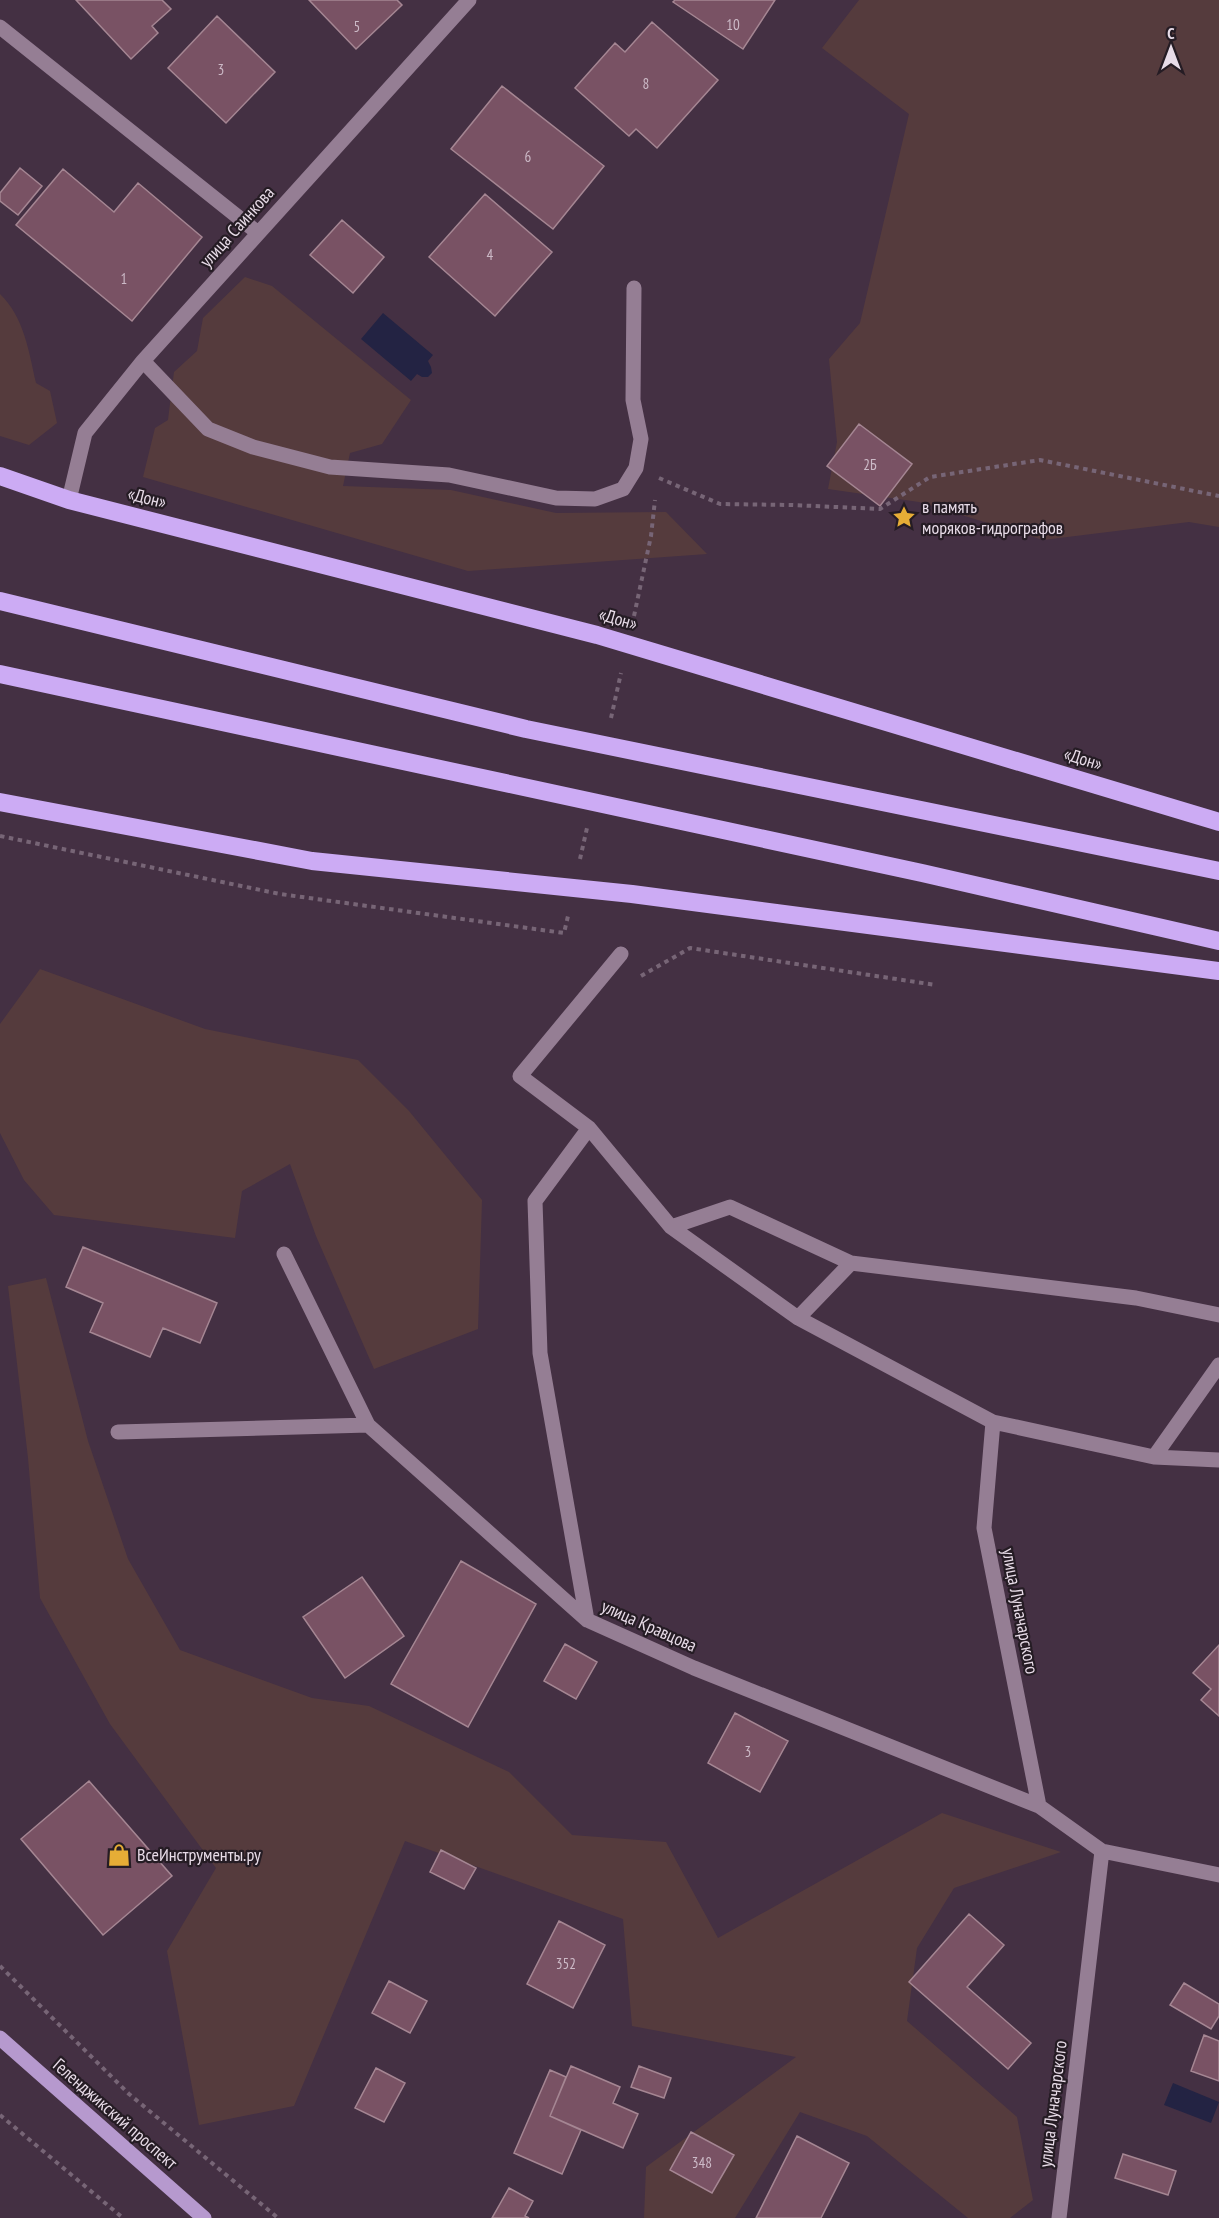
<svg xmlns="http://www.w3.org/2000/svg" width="1219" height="2218" font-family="'PT Sans Narrow',sans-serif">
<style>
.green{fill:#553b3d}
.water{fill:#232343}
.building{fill:#795264;stroke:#a58693;stroke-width:1.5}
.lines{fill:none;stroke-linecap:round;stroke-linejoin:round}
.path{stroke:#776576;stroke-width:4;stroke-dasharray:4.5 4.5;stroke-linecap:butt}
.minor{stroke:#957e94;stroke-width:15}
.major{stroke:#b699ce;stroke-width:15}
.highway{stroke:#ccabf4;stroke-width:18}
.labels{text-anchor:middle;stroke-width:4.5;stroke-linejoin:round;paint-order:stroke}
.number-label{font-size:15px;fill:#ccbac7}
.street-label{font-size:18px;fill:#e8dce8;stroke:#251c24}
.poi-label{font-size:18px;fill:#e8dce8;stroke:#251c24;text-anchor:start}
</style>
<rect width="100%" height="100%" fill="#443043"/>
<!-- green -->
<path class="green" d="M859,0H1219V527L1189,522L1043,540L919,502L828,489L837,442L829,359L860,323L909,114L822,48Z
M245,277L272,286L411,400L382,444L350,453L343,486L451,490L556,513L666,512L707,554L468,571L143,477L155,428L168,420L174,372L197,351L203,318Z
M0,294C24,317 29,352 36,383L50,391L57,423L29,445L0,436Z
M40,969L205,1029L358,1060L409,1111L482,1200L478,1329L374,1369L316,1236L290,1164L242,1191L235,1238L54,1215L24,1180L0,1133V1024Z
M46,1278L88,1441L128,1559L180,1650L312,1698L369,1706L509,1772L572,1835L666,1842L718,1938L942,1813L1061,1852L954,1888L917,1948L907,2021L1017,2117L1033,2200L1010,2218H968L867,2136L800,2112L735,2218H644L646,2167L796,2057L632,2026L623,1919L405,1841L294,2106L199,2125L167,1951L216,1868L110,1724L40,1598L28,1458L8,1286Z"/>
<!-- water -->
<path class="water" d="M383,313L433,355L428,361L431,367L432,373L428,377H422L417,374L411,381L361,339Z
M1173,2083L1219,2102L1211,2123L1164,2105Z"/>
<!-- building -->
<path class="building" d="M76,0H162L171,9L152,26L158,33L131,59Z
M309,0H397L402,5L356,49Z
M675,0H775L743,49L673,2Z
M217,16L275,72L226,123L168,68Z
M652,22L718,80L657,148L636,129L629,136L575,88L615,43L625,52Z
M502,86L604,166L553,229L451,149Z
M20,168L42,186L18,215L0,201V193Z
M63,169L114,212L138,183L202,237L132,321L16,225Z
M485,194L552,252L495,316L429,257Z
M342,220L384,257L353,293L310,255Z
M859,424L912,464L880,506L827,466Z
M83,1247L217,1303L200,1343L163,1328L150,1357L90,1332L103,1303L66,1287Z
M461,1561L536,1604L468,1727L391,1684Z
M362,1577L404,1636L345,1678L303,1617Z
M565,1644L597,1662L576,1699L544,1681Z
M1219,1645V1716L1201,1700L1211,1689L1193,1673Z
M735,1713L788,1741L760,1792L708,1763Z
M89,1781L172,1876L103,1935L21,1839Z
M441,1850L476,1868L464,1889L430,1872Z
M969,1914L1004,1945L967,1987L1031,2043L1008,2069L909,1982Z
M559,1921L605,1945L573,2008L527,1984Z
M389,1981L427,2001L410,2033L372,2013Z
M1184,1983L1219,2004V2016L1211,2029L1170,2005Z
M1204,2035L1219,2041V2081L1191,2071Z
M571,2066L620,2087L613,2103L638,2114L623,2148L550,2116Z
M639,2066L671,2078L664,2098L631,2087Z
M376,2068L405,2083L384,2122L355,2108Z
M550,2070L566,2077L550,2116L581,2130L562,2174L514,2153Z
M691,2132L734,2155L712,2193L670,2170Z
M797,2136L849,2163L821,2218H756Z
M1123,2154L1176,2171L1168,2195L1115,2178Z
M509,2188L533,2201L525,2216L529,2218H492Z"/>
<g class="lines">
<!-- path -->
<path class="path" d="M659,478L720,504L792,505L880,509L930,477L1040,460L1219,496
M634,616L651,536L655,500
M611,718L621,673
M0,836L280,894L564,933L568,916
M580,859L587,828
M641,976L690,948L936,985
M0,1966L129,2094L278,2218
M0,2115L123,2218"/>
<!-- minor -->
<path class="minor" d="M0,27L258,233
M143,361L208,429L253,447L330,467L449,475L556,498L595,499L623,489L636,468L641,439L633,400L634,288
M69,500L85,433L143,361L469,0
M621,954L520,1076L589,1128L671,1227L798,1318L993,1422L1154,1457L1219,1365
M671,1227L730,1207L851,1263L1136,1298L1219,1315
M284,1254L368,1425L587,1620L694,1668L1039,1806L1102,1851L1219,1875
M798,1318L851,1263
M993,1422L984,1528L1039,1806
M118,1432L368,1425
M1154,1457L1219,1460
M587,1620L540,1353L535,1201L589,1128
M1059,2218L1102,1851"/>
<!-- major -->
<path class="major" d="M0,2038L204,2218"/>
<!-- highway -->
<path class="highway" d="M0,476L69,500L597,635L1219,822
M0,601L526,729L1219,871
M0,674L922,873L1219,941
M0,802L312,861L632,894L1219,971"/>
</g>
<!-- icons -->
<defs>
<g id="sight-bare" transform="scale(1.8)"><path d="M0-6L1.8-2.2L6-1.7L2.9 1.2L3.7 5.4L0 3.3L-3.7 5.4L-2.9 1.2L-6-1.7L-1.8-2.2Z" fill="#e6ad36" stroke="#251c24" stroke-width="2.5" paint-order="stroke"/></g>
<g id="shop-bare" transform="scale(1.8)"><path d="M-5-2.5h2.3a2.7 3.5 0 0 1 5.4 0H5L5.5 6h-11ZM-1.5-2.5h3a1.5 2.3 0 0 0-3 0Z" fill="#e6ad36" stroke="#251c24" stroke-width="2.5" paint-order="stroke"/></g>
</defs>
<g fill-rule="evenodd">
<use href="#sight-bare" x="904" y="517"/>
<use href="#shop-bare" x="119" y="1855"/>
</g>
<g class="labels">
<!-- number labels -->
<g class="number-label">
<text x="733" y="30">10</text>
<text x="357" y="32">5</text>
<text x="221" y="75">3</text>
<text x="646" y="89">8</text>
<text x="528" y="162">6</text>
<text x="490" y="260">4</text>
<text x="124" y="284">1</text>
<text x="870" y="470">2Б</text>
<text x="748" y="1757">3</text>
<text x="566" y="1969">352</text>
<text x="702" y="2168">348</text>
</g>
<!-- street labels -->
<g class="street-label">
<text transform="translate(237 227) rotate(-48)" y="6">улица Саинкова</text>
<text transform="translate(147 498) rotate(14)" y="6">«Дон»</text>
<text transform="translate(618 619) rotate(16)" y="6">«Дон»</text>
<text transform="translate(1083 759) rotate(17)" y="6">«Дон»</text>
<text transform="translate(1020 1611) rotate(79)" y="6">улица Луначарского</text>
<text transform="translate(649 1626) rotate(24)" y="6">улица Кравцова</text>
<text transform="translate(1053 2104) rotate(-83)" y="6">улица Луначарского</text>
<text transform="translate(115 2114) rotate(41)" y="6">Геленджикский проспект</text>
</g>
<!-- poi labels -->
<g class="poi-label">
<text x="922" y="513">в память<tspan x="922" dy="21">моряков-гидрографов</tspan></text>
<text x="137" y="1861">ВсеИнструменты.ру</text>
</g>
</g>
<!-- north arrow -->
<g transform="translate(1171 48)" stroke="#251c24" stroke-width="4.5" paint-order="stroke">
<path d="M0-4.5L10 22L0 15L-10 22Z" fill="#e8dce8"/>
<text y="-9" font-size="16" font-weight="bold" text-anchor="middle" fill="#e8dce8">С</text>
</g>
</svg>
